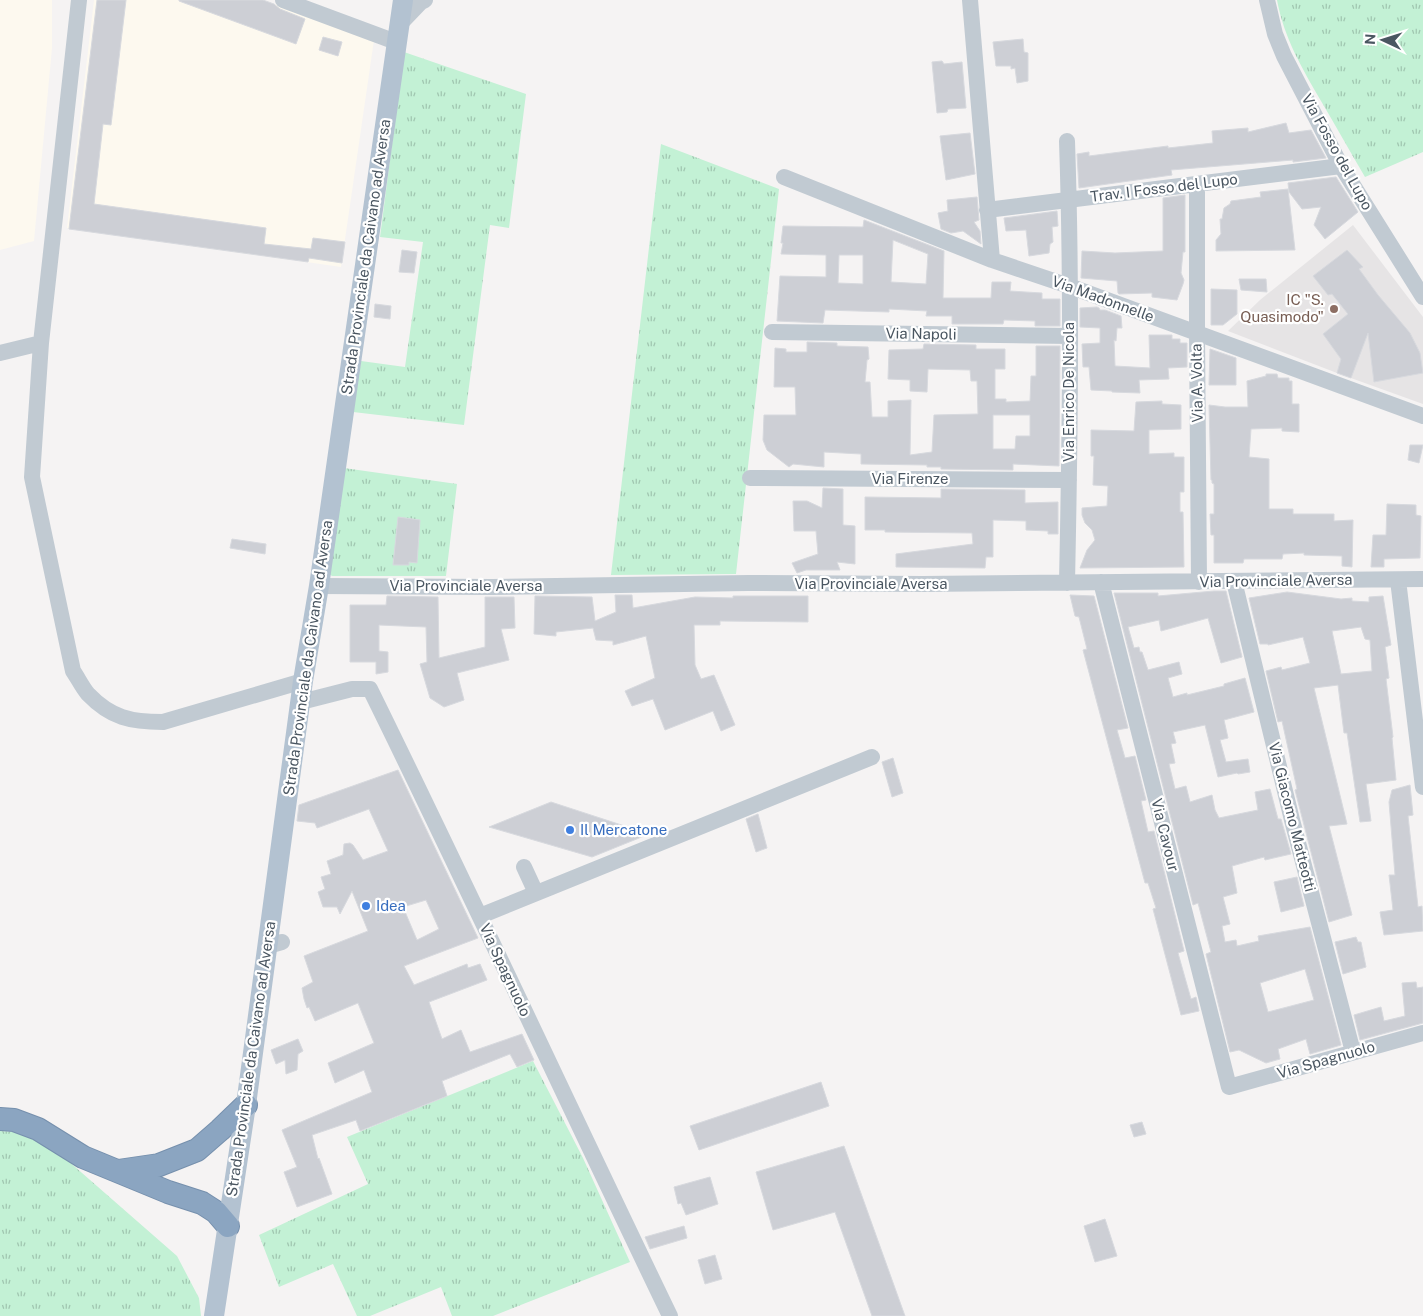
<svg xmlns="http://www.w3.org/2000/svg" width="1423" height="1316" font-family="'Public Sans',sans-serif">
<style>
.commercial{fill:#fdf9ef}
.education{fill:#e6e4e5}
.grass{fill:url(#grass-tufts)}
.building{fill:#cdcfd5;stroke:#d7d9de;fill-rule:evenodd}
.lines{fill:none;stroke-linecap:round;stroke-linejoin:round}
.highway-casing{stroke:#7690ad;stroke-width:24}
.minor{stroke:#c1cad2;stroke-width:16}
.major{stroke:#b3c2d1;stroke-width:20}
.highway{stroke:#8ba5c1;stroke-width:22}
.education-dot{fill:#8d6e63;stroke:#fff;stroke-width:2}
.shop-dot{fill:#3f7fe0;stroke:#fff;stroke-width:2}
.labels{text-anchor:middle;stroke-width:4.5;stroke-linejoin:round;paint-order:stroke}
.street-label{font-size:15px;fill:#4a5661;stroke:#fff}
.education-label{font-size:15px;fill:#785e54;stroke:#fff;text-anchor:end}
.shop-label{font-size:15px;fill:#366cbe;stroke:#fff;text-anchor:start}
</style>
<defs>
<pattern id="grass-tufts" width="24" height="20" patternUnits="userSpaceOnUse" patternTransform="scale(1.25)"><rect width="24" height="20" fill="#c3f1d5"/><path d="M3 7l-1-3M5 7V3M7 7l1-3M15 17l-1-3M17 17v-4M19 17l1-3" fill="none" stroke="#a0c6b0"/></pattern>
</defs>
<rect width="100%" height="100%" fill="#f5f3f3"/>
<!-- commercial -->
<path class="commercial" d="M0,0H52V48L34,241L0,250Z
M94,0H263L374,40L341,267L67,228Z"/>
<!-- education -->
<path class="education" d="M1353,225L1423,317V404L1337,373L1228,331L1260,300Z"/>
<!-- grass -->
<path class="grass" d="M1277,0H1423V152L1365,177C1350,152 1336,126 1321,101C1302,68 1284,38 1277,0Z
M404,52L526,94L509,228L490,225L464,425L353,412L361,361L405,367L423,242L380,237Z
M661,144L779,189L736,574L611,575Z
M344,468L457,484L446,576H332L329,574Z
M533,1061L583,1158L630,1262L493,1316H452L441,1287L370,1316H357L333,1264L279,1287L259,1235L368,1184L347,1137Z
M0,1131L19,1132L58,1152L177,1256L199,1298L201,1316H0Z"/>
<!-- building -->
<path class="building" d="M97,0H126L111,125L103,124L94,204L266,228L264,244L311,249L313,238L345,242L342,263L309,258L308,262L69,229Z
M179,0H263L274,4L280,9L305,19L296,44L179,1Z
M323,37L342,42L338,56L319,50Z
M1023,39L1024,52L1028,53V81L1017,83L1015,68L1011,69V66H996L993,42Z
M942,61L944,64L962,62L966,108L948,109L947,112L937,113L932,62Z
M1286,123L1289,133L1311,130L1326,158L1293,162V160L1171,170L1172,175L1079,188L1077,154L1089,152V156L1168,146V148L1213,143L1212,131L1248,128V132Z
M970,133L975,174L946,180L940,136Z
M1336,177L1358,212L1325,239L1314,225L1321,207L1302,209L1289,192L1288,183Z
M1288,189L1295,250L1216,251V240L1221,234L1220,219H1222L1224,208L1230,204L1231,201L1261,197L1260,192Z
M1185,195V252H1183L1181,273L1184,280L1183,284L1177,300L1152,297V293L1119,294L1118,293L1117,281L1081,278L1082,251L1115,253L1163,251V198Z
M977,197L979,220L974,222L980,231L981,244L963,231L951,233L941,229L938,213L948,211L947,200Z
M1057,211L1058,226L1052,227L1053,242L1050,244L1049,253L1029,256L1026,230L1006,231L1004,218Z
M864,220L944,251L943,298H991L992,282H1011L1010,291L1042,293V299H1060V326H1035V321L1004,320L1003,324H952V316H926L927,311L889,309V312L825,310L823,323L777,321L780,276L826,277V255L781,254L783,243H781L783,226L863,227ZM893,240L928,254L926,284L891,282ZM839,255H863V284L838,283Z
M402,250L417,252L414,273L399,272Z
M1347,250L1363,267L1359,269L1378,295L1410,333L1420,353L1423,373L1374,382L1368,333L1351,378L1337,373L1341,359L1323,334L1348,314L1332,294L1328,295L1313,276Z
M1239,279H1266L1267,292L1241,290Z
M1211,289L1237,290V314L1223,325H1211Z
M375,304L391,306L390,319L374,317Z
M1097,307L1099,308L1100,310H1105L1121,316L1122,328H1117L1116,341L1114,340L1115,366L1150,368L1149,335H1172V339H1180V343H1187V367L1168,368L1169,379L1139,380L1140,393L1112,392V391L1091,390L1089,367H1083L1082,344L1100,343V328L1080,327V308Z
M807,342L837,343V346L868,347L869,359L867,360L865,382H870L872,417H888V401L911,400L910,455L932,452L934,415L978,414L977,381H971L970,370L928,369L927,392L910,391V380L888,379L889,350L923,349L924,344L976,345V349H1005V369H995V399H1006V402L1030,401L1031,376H1036V346H1060L1059,466L1013,464V470L941,469V467H927V465L861,464V454L824,452V467L793,464L789,467L767,450L763,440L764,415H796L795,387H774L775,348L786,349V352H807ZM993,415H1030V436H1016L1015,449H993Z
M1210,349L1236,358V385H1209Z
M1266,374H1277L1278,378H1289V381H1292V404H1299V432L1282,431V428L1251,429L1249,457L1269,459V509H1293V514H1334V521L1353,520L1352,567L1342,566V556L1304,555V553L1283,554L1282,559H1244L1243,563H1214V535H1211L1210,514H1214V484L1212,483V480H1211L1209,405L1225,407H1248L1247,381L1266,376Z
M1162,401V404L1181,405V429L1149,430V454L1174,453V457H1184V492H1180V512H1183L1184,567L1080,568L1087,550L1095,540L1092,530L1085,523L1082,515V508L1107,506L1108,486L1093,485L1094,456H1091V430L1134,431L1136,402Z
M1410,445H1423L1419,463L1408,460Z
M823,488L843,489V525L855,526V564L837,562L840,570H806L797,573L792,563L818,554L816,531H794L793,501H807L822,508Z
M941,489L1025,490V503L1058,502V534H1048V531L1026,530V521L993,520V557H986L985,568L896,567V554L973,544L972,533L885,532V530H865V497L941,498Z
M1387,504L1416,505V515L1421,516L1420,558L1384,559V567H1371L1373,535H1386Z
M398,517L420,520L417,563L409,562V565H393Z
M232,539L266,544L265,554L230,548Z
M1214,591H1226L1242,657L1221,663L1208,618L1161,631L1159,620L1128,627L1134,648L1139,647L1140,652H1142L1148,670L1179,662L1182,674L1168,678L1173,697L1187,693V695L1224,686V684L1245,678L1254,712L1224,720L1228,738L1220,740L1226,762L1248,759L1250,772L1238,774L1237,773L1218,777L1205,725L1173,732L1176,743L1171,744L1175,763L1169,764L1175,789L1186,786L1190,802L1212,795L1215,810L1219,818L1258,810L1255,792L1270,789L1278,819H1281L1291,854L1265,860L1264,857L1232,866L1237,893L1223,897L1230,924L1222,926L1225,942L1236,940L1237,946L1259,941L1258,936L1310,927L1341,1045L1310,1054L1306,1039L1278,1049L1280,1059L1266,1063L1239,1050L1230,1052L1206,954L1211,952L1198,903L1193,905L1114,593H1158V596ZM1305,969L1314,1000L1268,1012L1260,983Z
M1287,592L1341,599L1352,598V601L1369,602V597L1383,596L1391,645L1385,647L1389,678L1386,679L1393,737L1392,738L1396,780L1366,784L1371,821L1360,822L1347,733H1344L1338,685L1314,688L1347,824L1329,826L1352,915L1329,922L1295,790L1297,789L1282,721L1278,722L1266,671L1281,667L1282,670L1310,663L1303,637L1268,645V644H1260L1249,598ZM1361,627L1365,639L1370,640L1372,671L1341,674L1332,631Z
M615,595H632L633,608L695,597L733,598V596H808V622L720,621V625H694L695,665L701,679L714,675L735,725L721,731L713,711L665,730L653,699L632,706L625,691L655,678L646,636L613,645V641L596,640L593,628L556,632V636L534,634L535,596L592,597L595,621L616,612Z
M1070,595L1094,596L1128,728L1117,730L1125,758L1135,756L1146,800L1141,801L1148,832L1154,831L1184,951L1178,953L1191,999L1196,997L1199,1011L1181,1015L1153,909L1156,908L1148,883H1145L1083,650L1087,649L1079,617L1075,616Z
M387,596L438,597L439,658L485,647V597H514L515,628L501,629L509,660L457,673L464,700L444,707L430,698L420,664L427,662L426,627L379,625V651L388,652V672L376,674V662H350V605H386Z
M893,758L903,793L892,797L882,762Z
M398,770L478,938L404,966L414,985L467,964L468,968L480,964L487,980L429,1002L442,1039L461,1030L470,1052L522,1034L534,1060L517,1067L510,1054L442,1081L447,1096L360,1131L356,1120L312,1135L318,1159L319,1158L332,1194L297,1207L284,1172L297,1167L282,1130L372,1092L364,1070L335,1083L328,1063L374,1043L358,1003L315,1021L309,1007L307,1008L304,999L302,988L313,982L304,956L368,931L352,891L340,914L337,907H323L318,892L325,889L321,877L331,874L327,861L343,855L344,844L350,843L353,845L363,860L388,851L369,809L317,828L315,823L297,821L299,805ZM426,900L439,929L417,940L403,907Z
M1410,785L1413,815L1408,816L1418,907L1422,906L1423,931L1384,935L1380,912L1393,910L1389,875H1395L1389,802L1392,790Z
M551,802L649,834L592,857L489,827Z
M758,814L767,848L756,852L746,819Z
M1297,877L1304,906L1281,912L1274,882Z
M1356,937L1358,942H1361L1366,967L1343,974L1335,942Z
M1416,982L1417,988L1423,987V1023L1360,1040L1354,1015L1381,1007L1384,1021L1405,1016L1402,983Z
M298,1039L303,1051L298,1054L297,1070L286,1074L285,1060L276,1064L271,1050Z
M821,1082L829,1106L699,1150L690,1126Z
M1142,1122L1146,1134L1134,1137L1130,1125Z
M844,1146L905,1316H872L835,1212L773,1230L756,1172Z
M710,1177L718,1204L686,1215L681,1203L678,1204L674,1187Z
M1105,1219L1117,1256L1095,1262L1084,1226Z
M684,1226L687,1238L650,1249L645,1237Z
M715,1255L722,1279L705,1284L698,1260Z"/>
<g class="lines">
<!-- highway casing -->
<g class="highway-casing">
<path id="highway" d="M0,1119L14,1120L38,1129L83,1157L168,1192L202,1203L216,1212L228,1226
M118,1171L159,1165L197,1150L220,1130L246,1105"/>
</g>
<!-- minor -->
<path class="minor" d="M79,0L41,343L32,477L73,671C78,678 82,687 88,694C111,718 131,722 163,722L303,681
M283,0L396,42
M970,0L992,260
M1267,0L1275,34L1284,56L1341,166L1423,297
M399,25L421,2L425,0
M1067,141C1072,288 1070,436 1067,583
M784,177L992,260L1069,286L1423,416
M1197,185V333L1199,582
M987,210L1341,166
M772,332L1070,336
M0,353L41,343
M750,478L1069,480
M1398,580L1423,787
M1234,581L1292,820L1353,1052
M1101,582L1229,1087L1423,1033
M319,586L492,587L748,583L923,584L1423,579
M301,702L352,689H370C472,896 569,1107 670,1316
M524,867L536,893
M480,916L872,757
M268,946L282,942"/>
<!-- major -->
<path class="major" d="M214,1316L246,1105L303,681L319,586L403,0"/>
<!-- highway -->
<use href="#highway" class="highway"/>
</g>
<!-- markers -->
<circle class="education-dot" cx="1334" cy="309" r="5"/>
<g class="shop-dot">
<circle cx="570" cy="830" r="5"/>
<circle cx="366" cy="906" r="5"/>
</g>
<g class="labels">
<!-- street labels -->
<g class="street-label">
<text transform="translate(1337 152) rotate(61)" y="5">Via Fosso del Lupo</text>
<text transform="translate(1164 188) rotate(-7)" y="5">Trav. I Fosso del Lupo</text>
<text transform="translate(366 257) rotate(-82)" y="5">Strada Provinciale da Caivano ad Aversa</text>
<text transform="translate(1103 299) rotate(20)" y="5">Via Madonnelle</text>
<text transform="translate(921 334) rotate(1)" y="5">Via Napoli</text>
<text transform="translate(1197 383) rotate(-91)" y="5">Via A. Volta</text>
<text transform="translate(1069 392) rotate(-90)" y="5">Via Enrico De Nicola</text>
<text x="910" y="484">Via Firenze</text>
<text transform="translate(1276 581) rotate(-1)" y="5">Via Provinciale Aversa</text>
<text x="871" y="589">Via Provinciale Aversa</text>
<text x="466" y="591">Via Provinciale Aversa</text>
<text transform="translate(308 658) rotate(-82)" y="5">Strada Provinciale da Caivano ad Aversa</text>
<text transform="translate(1292 817) rotate(76)" y="5">Via Giacomo Matteotti</text>
<text transform="translate(1165 835) rotate(76)" y="5">Via Cavour</text>
<text transform="translate(505 970) rotate(65)" y="5">Via Spagnuolo</text>
<text transform="translate(251 1059) rotate(-82)" y="5">Strada Provinciale da Caivano ad Aversa</text>
<text transform="translate(1326 1060) rotate(-16)" y="5">Via Spagnuolo</text>
</g>
<!-- education labels -->
<g class="education-label">
<text x="1324" y="305">IC "S.<tspan x="1324" dy="17">Quasimodo"</tspan></text>
</g>
<!-- shop labels -->
<g class="shop-label">
<text x="580" y="835">Il Mercatone</text>
<text x="376" y="911">Idea</text>
</g>
</g>
<!-- north arrow -->
<g transform="translate(1383 40) rotate(274)" stroke="#ffffff" stroke-width="4" paint-order="stroke">
<path d="M0-4L9 19L0 12L-9 19Z" fill="#4a5661"/>
<text y="-8" font-size="14" font-weight="bold" text-anchor="middle" fill="#4a5661">N</text>
</g>
</svg>
